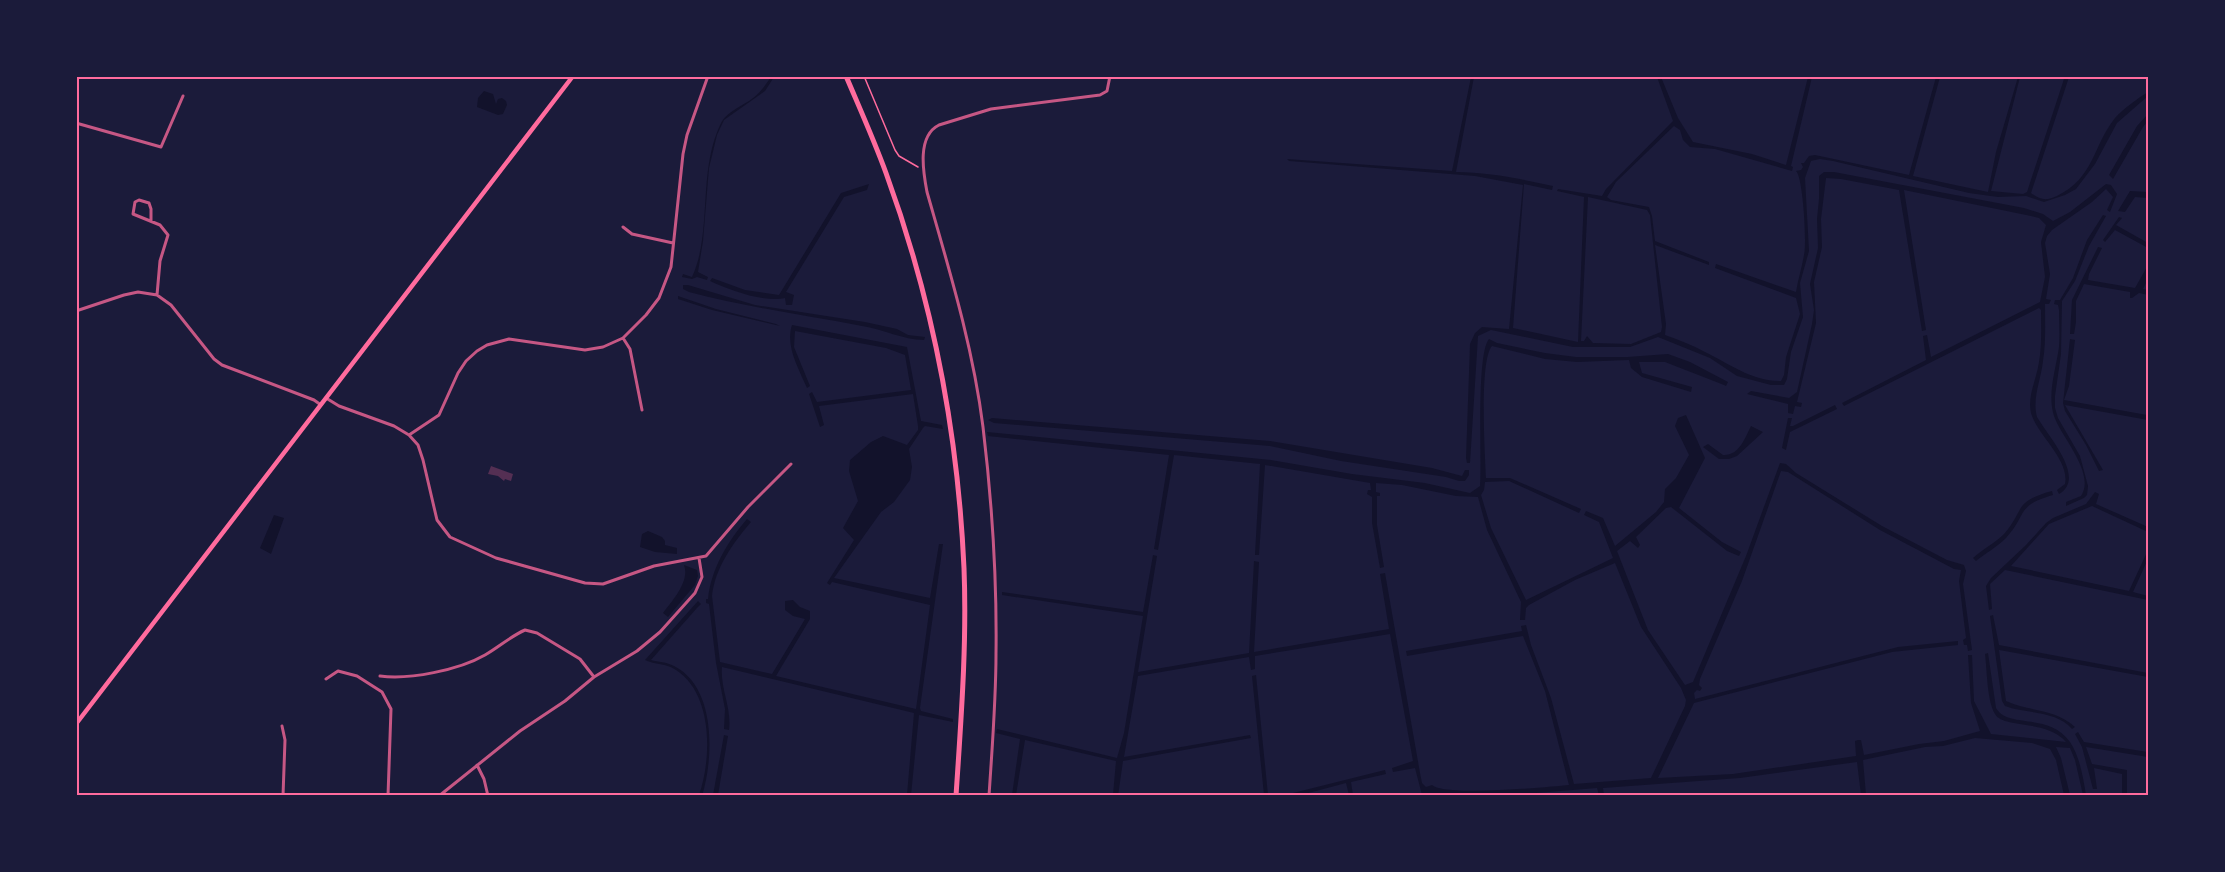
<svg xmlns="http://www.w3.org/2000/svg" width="2225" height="872" font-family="'PT Sans Narrow',sans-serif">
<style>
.water{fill:#12122b;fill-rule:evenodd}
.building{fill:#542f53}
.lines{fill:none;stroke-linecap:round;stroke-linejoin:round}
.path{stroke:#ff6b9d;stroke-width:1.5}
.minor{stroke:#c65784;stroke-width:3}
.secondary{stroke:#ff6b9d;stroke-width:4.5}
.primary{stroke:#ff6b9d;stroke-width:5}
.neatline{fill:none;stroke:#ff6b9d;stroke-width:2}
</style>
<rect width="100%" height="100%" fill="#1b1b3a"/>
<!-- water -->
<path class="water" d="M771,77H774L765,91L724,120L717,135L709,168L703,241L698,272L708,277L707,280L697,277L692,279L682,277L683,274L692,277C713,231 697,172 721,123C727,111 743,106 753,98C761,92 766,84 771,77Z
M1471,77H1474L1456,172C1488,172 1521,179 1553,186L1552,190L1524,184L1513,328L1578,342L1584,197L1557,191L1558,189L1602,196L1606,189L1673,121L1657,77H1661L1678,118L1693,142L1752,154L1786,165L1808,77H1812L1791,166L1793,167L1792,171L1715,149L1690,147L1683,140L1680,130L1674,126L1616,182L1607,197L1611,200L1649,207L1652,216L1655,241L1709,262V265L1655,245L1666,324L1665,335C1679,340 1692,345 1705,352C1730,364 1751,381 1781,381L1784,375L1786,357L1800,314L1796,298L1715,268L1716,264L1796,292C1798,279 1802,267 1804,255C1807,243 1803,177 1796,171L1801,170L1803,167L1801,163H1804L1809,156L1815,155L1909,175L1936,77H1940L1913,176L1988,192L1996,152L2018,77H2020L1991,191L2023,194L2027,192L2064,79L2058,77H2069L2031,193C2040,200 2047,201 2057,196C2095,177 2092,147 2115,118C2124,108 2137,99 2148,92V96L2117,123L2095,164L2076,189L2065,195L2044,202L2026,196L1998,197L1969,193L1833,161L1820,159L1811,161L1805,178L1809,251L1800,283L1803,317L1791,352L1787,379L1784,385H1771L1737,376L1710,358L1658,337L1630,347H1573L1491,330L1478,336L1470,463H1467L1466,458L1470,344L1475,333L1482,327L1509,329L1523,185L1475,176L1289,161L1287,159L1452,171ZM1588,197L1647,210L1650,215L1662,327L1661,332L1631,344L1593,343L1587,336L1584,341H1581Z
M484,91L493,94L496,104L498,99L502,98L506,101L507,105L503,114L498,115L477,107L478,98Z
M2148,114V121L2143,127L2113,179L2109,175L2137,126Z
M1824,172H1834L2024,208L2043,214L2053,221L2070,212L2106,184L2111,185L2117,194L2110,212L2107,210L2113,197L2106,189L2092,202L2052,230L2047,236L2045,243L2050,274L2046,299L2051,300L2049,304H2045C2045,323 2046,343 2043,361C2041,380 2032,398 2037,417C2048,436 2087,478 2059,494L2057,490L2065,484C2070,460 2037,435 2031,413C2027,396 2037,378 2039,362C2042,345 2041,327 2041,310L2039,308L1844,406L1842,403L1926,360L1923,336L1927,335L1931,357L2040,302L2045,277L2041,242L2046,225L2039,218L2031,216L1904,190L1926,330L1922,331L1899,190L1841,179L1826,178L1821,219L1822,247L1814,282L1816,323L1797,402L1802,403L1801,407L1795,406L1793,414L1788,413V404L1747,394L1751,391L1789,398L1797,392L1812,324L1814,310L1810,284L1818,248L1817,219L1819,199V176Z
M869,184L867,190L844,197L786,292L794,295L792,305H786L785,298C765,303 729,290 710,281L712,278L745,290L779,295L841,193Z
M2130,191L2148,192V198L2135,197L2125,212L2118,211Z
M2103,215L2106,216L2089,246L2075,281L2062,301L2061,354L2055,396V408L2058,418L2080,456L2088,486L2087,495L2084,498L2066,506V502L2081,496C2096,473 2061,437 2054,416C2047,394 2056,369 2059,347C2060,335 2059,322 2059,310L2058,305L2054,304L2055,300H2060L2073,278L2087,240Z
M2119,217L2122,218L2116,225L2148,243V248L2115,230L2105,242L2103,240Z
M2098,247L2102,248L2089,274L2088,280L2135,288L2148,265V279L2143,289L2148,290V295L2139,293L2132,298H2130V292L2084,284L2076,301V322L2074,334H2070L2072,300Z
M683,285H688L755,305L865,322L897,329L908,335L925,337L924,340C903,340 883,329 862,326C804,315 746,307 689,292L683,289Z
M678,296L716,309L776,324L780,326L712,310L678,299Z
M792,325L907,347L921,421L942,425L943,429L925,426L923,428L909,449L912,467L910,480L894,502L881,512L834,578L930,598L939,544H943L920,708L921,711L953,719V722L919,715L911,795H907L914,713L722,667C720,688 732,708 729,730L724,729L725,709L716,663L709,604L706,603V599H708C711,569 728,541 747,519L751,522C733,543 715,568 712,596L720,662L772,674L805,619L793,616L785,610V601L793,600L800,607L810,611V619L776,676L916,709L930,605L832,582L830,585L827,583L854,540L843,528L858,501L849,471L850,460L871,442L883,436L907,445L918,430V426L913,394L819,406L824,425L820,427L809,394L812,392L817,402L911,390L905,355L886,348L795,331L794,347L810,386L807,388C799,369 785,346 792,325Z
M1489,339L1497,343L1545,353L1576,357H1627L1668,354L1690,362L1728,382L1726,386L1724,385L1665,362H1639L1642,373L1692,387L1691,392L1642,377L1631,368L1629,360L1577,362L1545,359L1492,346C1479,360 1485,455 1486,478H1510L1581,509L1579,513L1509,481L1485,482L1484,490L1481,495L1491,528L1526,600L1613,558L1599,522L1584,515L1586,511L1603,518L1615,546L1656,512L1664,502L1665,489L1676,478L1689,455L1675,426L1678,418L1686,415L1705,458L1679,508L1722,542L1741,552L1739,556L1727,551L1671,507L1666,508L1636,537L1640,545L1638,548L1630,541L1617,551L1648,630L1685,685L1693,682L1746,556L1780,463L1786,464L1796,473L1882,526L1947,560L1964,565L1966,571L1963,584L1972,650L1968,651L1967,645H1964L1963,640L1966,638L1959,581L1961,570L1954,569L1880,530L1788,472L1781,471L1742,581L1700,679L1699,685L1702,688L1700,691L1697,690L1694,693L1695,699L1898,647L1958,641V645L1892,652L1694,703L1658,778L1733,774L1856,756L1855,741L1858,740H1861L1864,755L1919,744L1944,741L1980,731L1971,703L1968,655H1972L1974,701L1991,734L2066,742C2047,719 2003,729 1995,714C1987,701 1987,670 1985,654L1988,653L1996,708C2008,729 2049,712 2070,742C2080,757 2083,777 2086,795H2083L2075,760L2070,748L2056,747L2061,758L2070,795H2064L2056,760L2050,749L2032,743L1975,738L1943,746L1925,747L1863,760L1866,795H1861L1857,762L1740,778L1603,788L1604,795H1599L1597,788L1499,796L1434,793L1432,795H1422L1415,768L1393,772L1392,768L1413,761L1390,634L1255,656V669L1251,670L1249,657L1138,676L1124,757L1250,735L1251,738L1123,761L1118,796L1113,795L1116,761L1025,740L1016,795H1012L1020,739L996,733L997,729L1117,758L1124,733L1143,616L1002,595V592L1143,612L1153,555L1157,556L1138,672L1249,653L1254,561L1259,562L1254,652L1389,629L1380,574L1385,573L1420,773L1422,783L1426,787L1432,785C1446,797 1547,787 1569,785L1545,691L1523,636L1407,656L1406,651L1522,631L1521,626L1526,625L1531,645L1551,698L1574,784L1651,778L1685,706L1686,700L1681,688L1641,627L1615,563L1575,580L1529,605L1526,608L1525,620H1520L1521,602L1487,530L1478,497L1456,496L1402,485L1376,483V492L1380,493V496H1377V525L1384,567L1380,568L1372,523V497L1367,494L1368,490H1371L1370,483L1265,465L1259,555H1255L1260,464L1174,455L1158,550L1154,549L1169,455L988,436L987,432L1271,460L1352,474L1425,483L1470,493L1480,486C1482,460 1476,354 1489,339Z
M2070,339L2075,340L2069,386L2064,400L2147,415L2148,411V420L2065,405L2103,470L2099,471L2086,445L2065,411L2063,403Z
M1835,405L1837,409L1790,432L1786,450L1782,448L1788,418H1792L1790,426H1793Z
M992,418L1270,441L1432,468L1462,476L1465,470H1469V475L1465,481H1459L1446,477L1341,461L1270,446L994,423L988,420Z
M1751,426L1763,432L1737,456L1729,459H1719L1703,447L1708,444L1723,455C1739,456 1745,438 1751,426Z
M2052,491L2053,495C2015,506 2028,514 2006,538C1997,547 1986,553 1976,561L1973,558C1983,549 1995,543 2004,534C2026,509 2012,502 2052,491Z
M2095,492L2099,494L2096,504L2148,527V532L2092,506L2049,524L2011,566L2129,591L2148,550V559L2133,592L2148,596V600L2005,570L1990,584L1992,609L1989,610L1986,586L1991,578L2026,545L2046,523L2053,518L2086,504Z
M274,515L284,518L271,554L260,548Z
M648,531L662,537L665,541V545L677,548V554L655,552L640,547L642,534Z
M684,565L697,570L698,576L695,585L668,617L663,613C673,600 690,581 684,565Z
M698,601L701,604L697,608L651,660C658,662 667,662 674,666C716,687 714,757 702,796L699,795C712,758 713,694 676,670C666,663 655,665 645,660Z
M1993,615L1999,645L2148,673V677L1999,650L2006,701C2029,712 2055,708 2075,727L2072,729C2056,710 2026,714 2005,706L2002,701L1990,616Z
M1256,675L1268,795H1264L1252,676Z
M2078,732L2084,742L2148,752V757L2086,747L2092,764L2127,770V795H2122V774L2094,768L2097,789H2093L2082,747L2075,734Z
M724,735L728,736L718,795H713Z
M1385,770L1386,774L1351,782L1353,795H1349L1346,783L1301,795H1285Z"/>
<!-- building -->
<path class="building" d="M491,466L513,474L511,481L505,479L504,481L498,476L488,474Z"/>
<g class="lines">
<!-- path -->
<path class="path" d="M864,76L895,150L899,156L918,167"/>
<!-- minor -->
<path class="minor" d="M76,123L161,147L183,96
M151,221V209L149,203L139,200L135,202L133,214L160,225L168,235L160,261L157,295
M623,227L632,234L673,243
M76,311L124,295L138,292L157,295L171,305L214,359L222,365L314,400L321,405
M623,338L630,349L642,410
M326,398L339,406L394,426L409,435L418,445L423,460L437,520L450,537L496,558L585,583L603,584L654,566L706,556L748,507L791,464
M409,435L439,415L458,373L466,361L477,351L487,345L509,339L585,350L603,347L623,338L646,315L659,298L671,267L683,154L687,135L708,76
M380,676C409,680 459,670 485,655C499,647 511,636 525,630L537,633L580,659L594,677
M326,679L338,671L357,676L382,692L391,709L388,796
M282,726L285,740L283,796
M477,765L484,779L488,796
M439,796L520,731L565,701L594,677L637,651L660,632L695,593L702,577L699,558
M989,796C992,749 996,701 996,654C997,579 992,502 983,427C973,347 949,269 927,192C923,171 917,136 939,125L991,109L1100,95L1107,91L1110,76"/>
<!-- secondary -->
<path class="secondary" d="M76,724L573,76"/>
<!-- primary -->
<path class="primary" d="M846,76C860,109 874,140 886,173C932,299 958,434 964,568C967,644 961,720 956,796"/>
</g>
<!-- border -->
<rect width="2225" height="872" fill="none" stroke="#1b1b3a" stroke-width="156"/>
<rect x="78" y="78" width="2069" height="716" class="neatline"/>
</svg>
